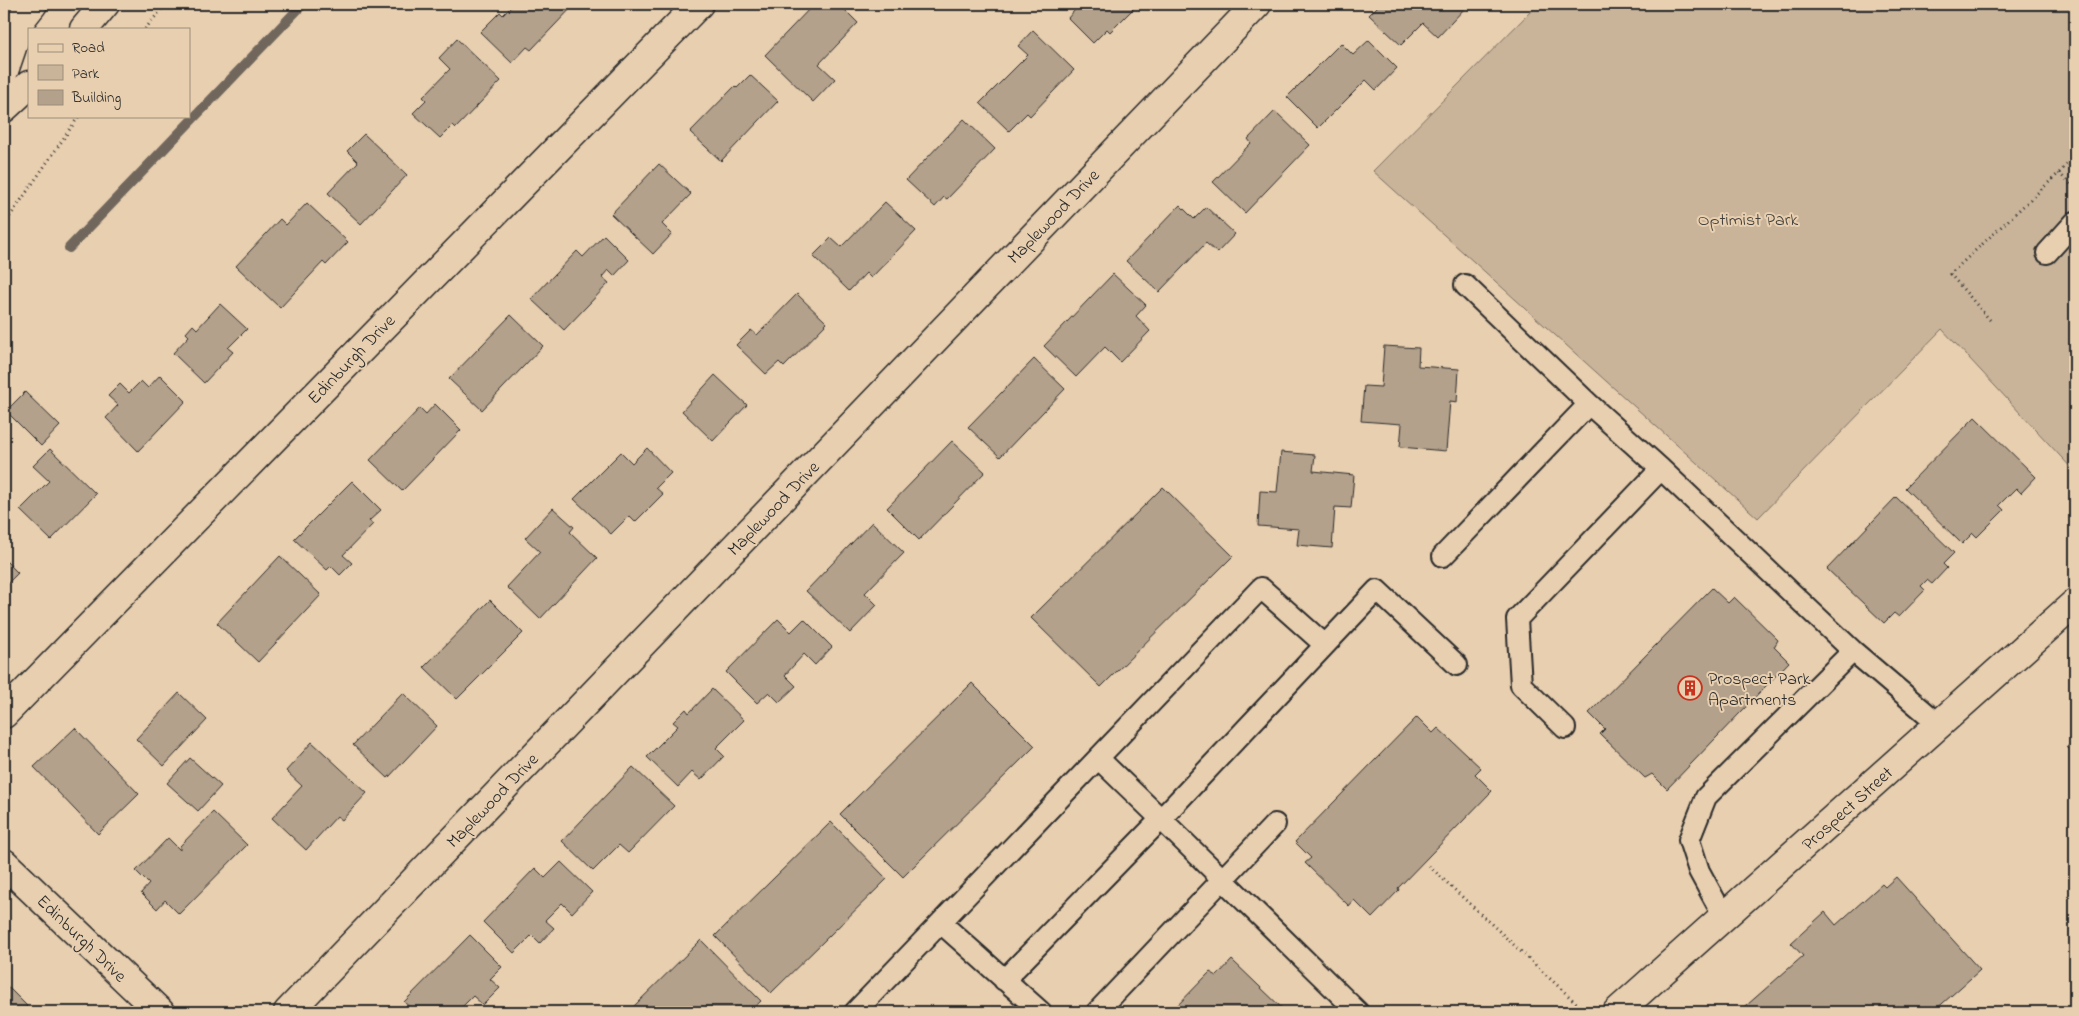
<svg xmlns="http://www.w3.org/2000/svg" width="2079" height="1016" font-family="'Indie Flower',sans-serif">
<style>
.green{fill:#c9b49a;stroke:#7a7062}
.lines{fill:none;stroke-linecap:round;stroke-linejoin:round}
.stream{stroke:#6f665b;stroke-width:10}
.building{fill:#b3a18b;stroke:#2b2b2b}
.lane-casing{stroke:#2b2b2b;stroke-width:24}
.street-casing{stroke:#2b2b2b;stroke-width:31}
.secondary-casing{stroke:#2b2b2b;stroke-width:31}
.path{stroke:#2b2b2b;stroke-width:3;stroke-dasharray:1 4;stroke-linecap:butt}
.lane{stroke:#e8cfb0;stroke-width:20}
.street{stroke:#e8cfb0;stroke-width:28}
.secondary{stroke:#e8cfb0;stroke-width:28}
.labels{text-anchor:middle;stroke-width:4;stroke-linejoin:round;paint-order:stroke}
.street-label{font-size:18px;fill:#2b2b2b;stroke:#e8cfb0}
.park-label{font-size:18px;fill:#43403c;stroke:#e8cfb0}
.poi-label{font-size:18px;fill:#2b2b2b;stroke:#e8cfb0;text-anchor:start}
</style>
<rect width="100%" height="100%" fill="#e8cfb0"/>
<filter id="ink" filterUnits="userSpaceOnUse"><feTurbulence type="fractalNoise" baseFrequency=".02" numOctaves="2"/><feDisplacementMap in="SourceGraphic" scale="10" xChannelSelector="R" yChannelSelector="G"/><feConvolveMatrix kernelMatrix="1 2 1 2 8 2 1 2 1" color-interpolation-filters="sRGB"/></filter>
<g filter="url(#ink)">
<!-- green -->
<path class="green" d="M1538,4H2075V472L1942,329L1758,518L1373,171Z"/>
<g class="lines">
<!-- stream -->
<path class="stream" d="M69,248L303,4"/>
</g>
<!-- building -->
<path class="building" d="M514,4H575L531,50L527,47L512,63L480,32L500,12L503,15Z
M814,4H839L858,23L819,64L835,79L813,102L765,55Z
M1080,4H1138L1110,32L1107,29L1093,43L1068,18Z
M1380,4H1461L1465,8L1438,37L1423,23L1401,45L1369,15Z
M1033,30L1074,70L1030,116L1027,113L1009,131L980,103L1028,55L1018,46Z
M457,39L501,81L456,128L453,125L440,138L413,113L426,100L423,97L450,69L439,58Z
M1369,40L1397,68L1376,90L1366,80L1318,128L1287,97L1341,43L1353,55Z
M750,75L778,101L721,161L690,132L735,86L737,88Z
M1275,111L1310,145L1245,213L1213,182L1251,143L1248,139Z
M964,119L995,149L947,199L944,197L935,207L906,180Z
M364,134L407,175L361,224L328,193L358,162L347,151Z
M659,164L691,194L662,224L672,234L653,254L611,214Z
M885,202L916,231L871,278L866,273L849,291L813,256L831,238L841,247Z
M307,203L348,242L326,265L323,262L280,308L236,266L280,219L286,225Z
M1180,205L1194,219L1206,207L1235,234L1217,253L1206,243L1159,292L1126,261Z
M604,235L629,260L614,276L608,270L602,277L609,283L564,330L531,299L577,251L583,257Z
M1113,274L1146,305L1136,316L1150,331L1120,362L1105,347L1076,377L1044,346Z
M797,294L827,323L784,367L779,362L766,374L736,345L751,330L757,335Z
M220,304L247,329L228,348L233,352L204,383L173,353L189,336L186,333L193,325L197,329Z
M511,315L543,346L482,410L449,379Z
M1384,346L1419,348L1418,366L1459,369L1457,402L1450,401L1446,451L1400,447L1402,424L1361,421L1364,386L1381,387Z
M1034,359L1065,389L1000,457L968,427Z
M160,375L186,401L138,451L106,418L118,405L108,396L120,384L129,393L141,381L148,388Z
M715,375L747,405L713,441L682,411Z
M25,392L60,426L41,446L6,411Z
M435,404L461,430L402,491L370,460L420,408L426,414Z
M1975,417L2036,477L2021,493L2016,488L1999,505L2004,510L1977,537L1973,533L1962,544L1905,488Z
M952,441L985,472L919,540L887,508Z
M647,448L671,473L656,488L663,494L635,522L629,516L611,534L574,499L621,452L632,463Z
M50,449L96,494L51,540L20,510L49,481L33,466Z
M1281,452L1315,455L1313,471L1354,475L1351,508L1335,507L1332,548L1297,545L1299,529L1258,526L1260,491L1277,492Z
M352,481L381,510L369,521L373,524L343,555L352,563L340,575L331,566L327,570L294,539Z
M1163,487L1233,556L1101,687L1031,618Z
M1896,497L1954,553L1943,564L1947,568L1932,584L1927,580L1921,586L1925,590L1899,617L1894,613L1884,623L1827,569Z
M553,508L574,527L570,532L597,558L540,619L507,587L540,552L525,538Z
M872,522L904,553L865,593L877,605L850,633L806,591Z
M280,556L321,595L258,662L217,623Z
M4,559L18,573L4,587Z
M1712,588L1728,603L1734,597L1778,640L1774,647L1789,662L1667,789L1652,774L1645,778L1600,734L1605,729L1589,713Z
M490,600L523,633L457,699L424,667Z
M778,619L791,632L804,619L832,647L815,665L804,654L785,675L796,686L779,702L769,692L757,703L726,672Z
M972,683L1035,746L903,877L840,814Z
M712,689L744,720L716,748L724,756L701,780L692,772L678,787L647,757L678,726L673,722L686,709L689,713Z
M179,693L207,720L164,766L136,739Z
M403,693L437,726L388,778L353,745Z
M1417,717L1433,733L1438,728L1481,768L1475,774L1492,791L1398,888L1399,890L1372,918L1354,900L1349,906L1305,863L1311,858L1295,842Z
M75,728L139,794L98,834L34,767Z
M2075,739V755L2067,747Z
M312,742L367,793L342,820L337,816L306,850L272,818L302,786L286,771Z
M190,758L221,786L198,811L167,783Z
M633,767L674,806L628,853L619,845L593,871L562,841Z
M213,812L247,845L179,914L165,900L157,909L141,893L149,884L136,871L168,838L180,850V846Z
M831,822L887,879L771,993L715,936Z
M561,862L592,892L572,913L562,903L545,920L554,928L540,943L532,935L514,953L483,922L535,868L545,878Z
M1896,877L1980,970L1933,1012H1739L1803,956L1791,943L1825,912L1836,925L1882,884L1885,887Z
M470,935L502,967L490,979L500,988L483,1005L473,996L457,1012H415L404,1002Z
M701,940L761,1001L749,1012H628Z
M1232,960L1286,1012H1171L1210,972L1217,976Z
M4,983L27,1006L22,1012H4Z"/>
<g class="lines">
<!-- lane casing -->
<g class="lane-casing">
<path id="lane" d="M2047,253L2075,222
M1465,285L1589,404
M1443,556L1589,404L1661,469L1853,651L1940,725
M1565,728L1521,685L1517,619L1661,469
M1724,917L1699,871L1689,840L1706,797L1853,651
M941,923L1041,1012
M1004,980L1161,819L1099,759
M855,1012L1261,588L1325,645
M1097,1012L1275,824
M1358,1012L1161,819L1377,590L1457,665"/>
</g>
<!-- street casing -->
<g class="street-casing">
<path id="street" d="M4,714L699,4
M4,863L160,1012
M288,1012L1257,4"/>
</g>
<!-- secondary casing -->
<g class="secondary-casing">
<path id="secondary" d="M84,29L105,4
M4,71L22,18L33,4
M4,108L29,85
M1617,1012L2075,603"/>
</g>
<!-- path -->
<path class="path" d="M145,29L166,4
M2059,173L2075,189
M4,225L79,116
M1990,320L1950,274L2059,173L2075,156
M1429,866L1586,1012"/>
<!-- lane -->
<use href="#lane" class="lane"/>
<!-- street -->
<use href="#street" class="street"/>
<!-- secondary -->
<use href="#secondary" class="secondary"/>
</g>
</g>
<!-- icons -->
<defs>
<g id="building-ring" transform="scale(1.25)"><circle r="9.5" fill="#e8cfb0" stroke="#c8321e" stroke-width="1.5"/><path d="M-4-6H4V6H1V3H-1V6H-4ZM-2.5-4.3h1.7v1.8h-1.7ZM.8-4.3h1.7v1.8H.8ZM-2.5-1h1.7V.8h-1.7ZM.8-1h1.7V.8H.8Z" fill="#c8321e"/></g>
</defs>
<g fill-rule="evenodd">
<use href="#building-ring" x="1690" y="688"/>
</g>
<g class="labels">
<!-- street labels -->
<g class="street-label">
<text transform="translate(1053 216) rotate(-46)" y="6">Maplewood Drive</text>
<text transform="translate(351 359) rotate(-46)" y="6">Edinburgh Drive</text>
<text transform="translate(773 508) rotate(-46)" y="6">Maplewood Drive</text>
<text transform="translate(492 800) rotate(-46)" y="6">Maplewood Drive</text>
<text transform="translate(1847 808) rotate(-42)" y="6">Prospect Street</text>
<text transform="translate(82 938) rotate(44)" y="6">Edinburgh Drive</text>
</g>
<!-- park labels -->
<g class="park-label">
<text x="1748" y="225">Optimist Park</text>
</g>
<!-- poi labels -->
<g class="poi-label">
<text x="1708" y="684">Prospect Park<tspan x="1708" dy="21">Apartments</tspan></text>
</g>
</g>
<!-- margin -->
<rect width="2079" height="1016" fill="none" stroke="#e8cfb0" stroke-width="20"/>
<rect x="10" y="10" width="2059" height="996" fill="none" stroke="#2b2b2b" stroke-width="2" filter="url(#ink)"/>
<!-- legend -->
<rect x="28" y="28" width="162" height="90" fill="#e8cfb0" stroke="#9c8d7b"/>
<rect x="38" y="44" width="25" height="8" fill="#e8cfb0" stroke="#9c8d7b"/>
<text x="72" y="52" font-size="15" fill="#2b2b2b">Road</text>
<rect x="38" y="65" width="25" height="15" fill="#c9b49a" stroke="#9c8d7b"/>
<text x="72" y="78" font-size="15" fill="#2b2b2b">Park</text>
<rect x="38" y="90" width="25" height="15" fill="#b3a18b" stroke="#9c8d7b"/>
<text x="72" y="102" font-size="15" fill="#2b2b2b">Building</text>
</svg>
